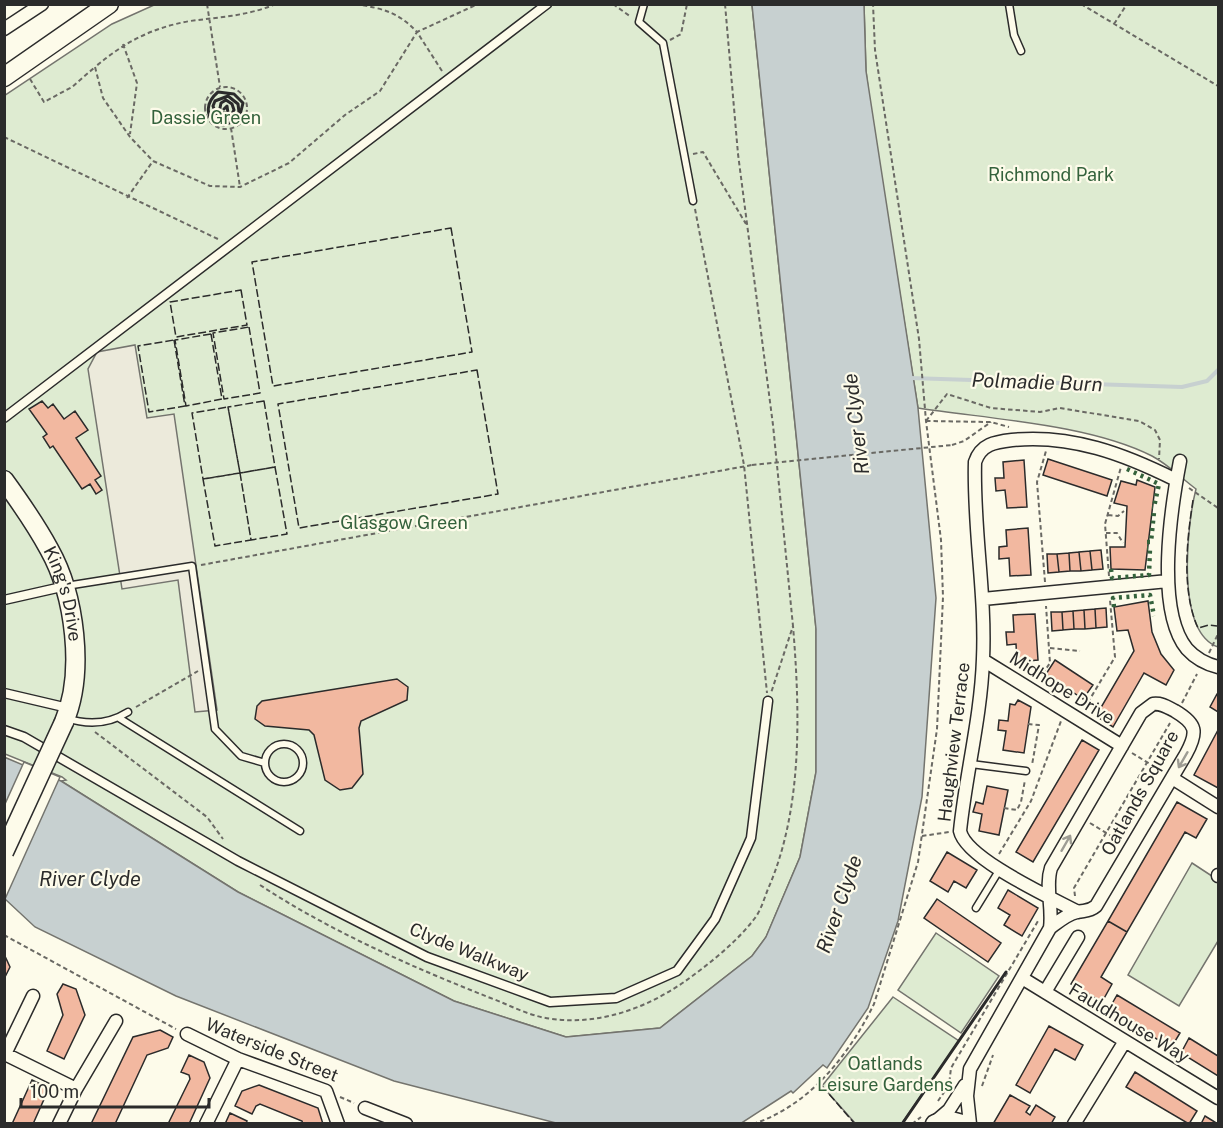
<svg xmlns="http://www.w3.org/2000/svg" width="1223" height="1128" font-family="'Public Sans',sans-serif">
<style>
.green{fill:#deebd1;stroke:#74746e;stroke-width:1.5}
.parking{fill:#eceadb;stroke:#74746e;stroke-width:1.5}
.water{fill:#c7d0d0;stroke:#74746e;stroke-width:1.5}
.pier{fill:#fdfbea;stroke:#74746e;stroke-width:1.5}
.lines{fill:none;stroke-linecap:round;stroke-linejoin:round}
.stream{stroke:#c7d0d0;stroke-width:4}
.building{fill:#f2b8a0;stroke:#2b2b2b;stroke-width:1.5}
.service-casing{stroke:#2b2b2b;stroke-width:9}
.pedestrian-casing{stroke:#2b2b2b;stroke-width:11}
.minor-casing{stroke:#2b2b2b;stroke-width:15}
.primary-casing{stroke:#2b2b2b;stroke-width:21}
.path{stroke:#6a6964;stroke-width:2;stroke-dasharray:4.5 3;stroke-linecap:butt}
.service{stroke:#fdfbea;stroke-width:6}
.pedestrian{stroke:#fdfbea;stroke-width:8}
.minor{stroke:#fdfbea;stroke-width:12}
.primary{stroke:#fdfbea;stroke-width:18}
.primary-bridge-casing{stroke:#2b2b2b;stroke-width:21;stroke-linecap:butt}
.path-bridge{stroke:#6a6964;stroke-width:2;stroke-dasharray:4.5 3;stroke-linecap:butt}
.primary-bridge{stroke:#fdfbea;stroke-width:18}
.hedge{stroke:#34623c;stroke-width:4.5;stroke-dasharray:3 4.5;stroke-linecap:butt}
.fence{stroke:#2b2b2b;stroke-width:1.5;stroke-dasharray:8 3;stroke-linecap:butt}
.wall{stroke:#2b2b2b;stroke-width:3}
.oneway{stroke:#9e9d94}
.labels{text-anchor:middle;stroke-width:4.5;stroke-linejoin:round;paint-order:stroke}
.park-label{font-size:18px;fill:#34623c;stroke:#fdfbea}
.street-label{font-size:18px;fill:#2b2b2b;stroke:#fdfbea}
.water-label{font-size:20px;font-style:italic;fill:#2b2b2b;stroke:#fdfbea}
</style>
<rect width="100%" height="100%" fill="#fdfbea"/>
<!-- green -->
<path class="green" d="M154,5H752L816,629V772L800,857L766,937L752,956L660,1028L566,1037L454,1001L238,892L61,781L66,780L62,777L5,754L4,96L112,24Z
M864,5H1218V647C1175,632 1187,524 1196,489C1181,478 1169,465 1152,456C1089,424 989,419 918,408L871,112L866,71Z
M1192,863L1218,880V941L1179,1006L1128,975Z
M936,933L999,976L961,1033L898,990Z
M893,997L959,1041L902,1123H855L822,1086Z"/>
<!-- parking -->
<path class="parking" d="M135,345L147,418L174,414L217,710L195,712L178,580L122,589L88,369L97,352Z"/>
<!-- water -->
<path class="water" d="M752,5H864L866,71L918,408L936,598L922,797L898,921L868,1008L827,1068L823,1065L793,1093L791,1091L740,1124L556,1123L394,1081L176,996L35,927L5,899L4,757L61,781L238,892L454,1001L566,1037L660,1028L752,956L766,937L800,857L816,772V629Z"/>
<!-- pier -->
<path class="pier" d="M24,762L60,777L5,899V804Z"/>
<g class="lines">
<!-- stream -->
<path class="stream" d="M910,378L1182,387L1207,381L1218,370"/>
</g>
<!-- building -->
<path class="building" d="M42,401L48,408L53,404L64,419L75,411L88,430L76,438L101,476L95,480L102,490L96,494L90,484L82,489L53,446L50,448L43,437L47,434L29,409Z
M1048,459L1112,480L1107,496L1043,475Z
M1024,460L1027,507L1007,508L1005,490L996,491L995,478H1004L1003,462Z
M1137,480L1155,487L1145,570L1111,569L1110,547H1125L1127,506L1114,503L1121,481L1136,485Z
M1028,528L1031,575L1010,576L1009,558L999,559V547L1007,546L1006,530Z
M1101,550L1103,569L1092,570L1090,551Z
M1090,551L1092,570L1081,571L1079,552Z
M1079,552L1081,571H1070L1069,553Z
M1069,553L1070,571L1059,572L1057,554Z
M1047,554H1057L1059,572L1048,573Z
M1148,601L1152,632L1161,654L1174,670L1166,685L1144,673L1113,727L1096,716L1134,651L1128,630L1117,631L1114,607Z
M1106,608L1107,627L1096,628L1095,609Z
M1095,609L1096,628L1085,629L1084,610Z
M1084,610L1085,629H1074L1073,611Z
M1073,611L1074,629L1063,630L1062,612Z
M1051,612H1062L1063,630L1052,631Z
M1035,614L1038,660L1017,662L1016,644L1007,645L1006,632H1014L1013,615Z
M1055,660L1093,685L1083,699L1046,674Z
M397,679L408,687L407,700L361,721L359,728L363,774L352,788L340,790L325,780L314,735L309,730L265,726L255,719L257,706L262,701Z
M1217,694H1218V712L1210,707Z
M1018,700L1031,707L1024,753L1003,750L1006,731L998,730L999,720L1008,721L1010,704L1015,705Z
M1218,730V788L1194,775Z
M1082,740L1099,750L1033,862L1016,852Z
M987,786L1008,790L999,835L979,831L982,814L973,812L976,802L983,804Z
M1177,802L1207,819L1196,838L1185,832L1127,932L1108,921Z
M947,852L977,870L966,888L954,881L948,892L930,881Z
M1008,890L1038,908L1022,936L1004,925L1010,915L998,908Z
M937,899L1001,943L988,962L924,918Z
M1108,921L1127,932L1101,977L1112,984L1102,1002L1071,984Z
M4,954L10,967L4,979Z
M63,984L76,989L85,1015L64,1059L47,1051L63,1015L57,994Z
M1117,995L1180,1033L1171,1048L1109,1009Z
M1049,1026L1083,1045L1075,1060L1055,1049L1030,1093L1016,1085Z
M160,1030L173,1037L168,1048L147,1055L115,1124H91L133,1037Z
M1189,1038L1218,1056V1076L1181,1053Z
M189,1055L204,1062L210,1078L189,1124H168L190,1079L189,1075L181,1072Z
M1135,1072L1197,1111L1189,1124L1126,1087Z
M32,1080L49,1088L33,1124H12Z
M259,1085L318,1108L323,1124H303L302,1121L260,1104L256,1106L252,1114L235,1106L242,1091Z
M1010,1095L1030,1106L1026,1112L1030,1115L1036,1105L1055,1117L1051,1124H993Z
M230,1113L247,1121L246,1124H225Z
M1205,1116L1218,1124H1201Z"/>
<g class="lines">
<!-- service casing -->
<g class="service-casing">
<path id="service" d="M644,4L639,22L663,43L693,201
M1009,4L1014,35L1021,51
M66,586L192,566L215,729L241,756L265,763
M66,718C87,725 109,724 128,712
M119,718L300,831
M265 763a19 19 0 1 1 38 0a19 19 0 1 1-38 0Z
M971,764L1026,771
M976,908L1000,869"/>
</g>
<!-- pedestrian casing -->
<g class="pedestrian-casing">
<path id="pedestrian" d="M4,418L547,4
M4,600L66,586
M4,693L68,708
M4,730L24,737L238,861L427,957L550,1002L616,998L677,971L715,919L751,838L768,701"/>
</g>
<!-- minor casing -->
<g class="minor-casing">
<path id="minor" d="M4,29L42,4
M1180,461C1171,508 1155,610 1187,649C1196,659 1206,664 1218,667
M983,599L1168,581
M983,660L1122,746
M1172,778L1218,807
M1218,876V875
M1078,912C1050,897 966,859 960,831C966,773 981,717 983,659C986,593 973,528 975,462C981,444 995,442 1012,440C1071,434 1124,454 1176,480
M1022,978L1218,1098
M1045,992L1078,937
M33,996L5,1054L76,1089
M187,1034L238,1059L326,1091L338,1124
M365,1108L406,1124
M935,1122L949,1110L965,1085
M59,1124L76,1089L116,1021
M206,1124L238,1059
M970,1124L967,1096L970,1069L1050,928C1053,907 1045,886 1051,868L1141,713L1153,704C1162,703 1167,707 1175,711C1197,724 1198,732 1186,754L1096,906C1089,912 1085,910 1077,912C1067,914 1058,922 1050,928
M1074,1124L1125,1041"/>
</g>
<!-- primary casing -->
<g class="primary-casing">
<g id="primary">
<path d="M4,77L109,4"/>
<path id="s1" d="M4,480C20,502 36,525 49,549C75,595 85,673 64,722"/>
<path d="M935,1124L947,1120L962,1124"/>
</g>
</g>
<!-- path -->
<path class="path" d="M207,4L220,87
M276,4C247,16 220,17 190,21C151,28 125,42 95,67L103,98L130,137L153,161L210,186L240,187L289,163L345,115L380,91L417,32C398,12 384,9 356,4
M613,4L631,17
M725,4L738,154L773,425L793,626L771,693
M1081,4L1218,86
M1114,24L1127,4
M670,40L681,34L687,4
M123,44L137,83L130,134
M442,71L417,32L478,4
M30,79L44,102L72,87L95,67
M205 108a21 21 0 1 1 42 0a21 21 0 1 1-42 0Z
M231,128L240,187
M4,137L220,240
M693,154L703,152L746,224
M127,198L153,161
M695,209L744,465L767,693
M926,421L947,394L991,408L1040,412L1060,408L1139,421L1155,430L1160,440L1159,459
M926,421L991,422L1009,427
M952,445L964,441L991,422
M1189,488L1218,508
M1108,515L1118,516L1124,511
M1106,533H1117L1123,543
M201,565L752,465
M1109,576L1105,524L1121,467
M1045,582L1037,482L1046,451
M1050,648L1080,651
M1209,653L1218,634
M1038,680L1050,663L1046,606
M1182,703L1197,674
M136,707L198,671
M1084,709L1115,657L1110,600
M1028,724L1039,725L1032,765
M95,732L207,817L223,839
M1132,753L1163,772
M1004,808L1017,810L1021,802L1025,780
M1090,823L1121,842
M922,836L949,832
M999,854L1031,801L1061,721
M260,885C330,931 410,966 488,997C510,1005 528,1016 552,1019C599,1025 645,1009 684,982C709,964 736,943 755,918C761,910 764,899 768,889C803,809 800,712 793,626
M1075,896L1074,888L1170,723
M4,935L176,1029
M982,1086L993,1055
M340,1097L354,1103
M938,1101L949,1085L951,1068L1038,921
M753,1124C809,1106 849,1055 874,1004L918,862L937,729L943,597L941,540L926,421L919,339L875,50L873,4
M912,1124L921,1117"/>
<!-- service -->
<use href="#service" class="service"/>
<!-- pedestrian -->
<use href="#pedestrian" class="pedestrian"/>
<!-- minor -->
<use href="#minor" class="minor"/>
<!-- primary -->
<use href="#primary" class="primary"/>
<!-- primary-bridge casing -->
<g class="primary-bridge-casing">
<path id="primary-bridge" d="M4,852L64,722"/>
</g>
<!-- path-bridge -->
<path class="path-bridge" d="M752,465L952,445"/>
<!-- primary-bridge -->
<use href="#primary-bridge" class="primary-bridge"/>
<!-- hedge -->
<path class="hedge" d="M1127,469L1159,484L1154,507H1152
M1147,542H1151L1154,512H1151
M1111,569L1112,578L1149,575L1150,548H1147
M1114,607L1113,598L1150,595L1154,616"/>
<!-- fence -->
<path class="fence" d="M451,228L472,352L273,386L252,262Z
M241,290L247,325L176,337L170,302Z
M249,327L260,393L224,399L213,333Z
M211,334L222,399L186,406L175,340Z
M174,340L185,406L149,412L138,346Z
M477,370L498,494L299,528L278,404Z
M264,401L275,467L240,473L228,407Z
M228,407L240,473L203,479L192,413Z
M275,467L287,534L251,540L240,473Z
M240,473L251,540L215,546L203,479Z
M1193,500C1187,539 1181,590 1198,628L1209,625L1217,626
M822,1086L855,1124"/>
<!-- wall -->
<path class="wall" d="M224,109L227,106L228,113H219L221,103L226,100L232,104L234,110L229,119L217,117L213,106L215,101L228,96L238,104L239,112C225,141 192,114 218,92L234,94L243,103L239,119
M902,1124L1006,972"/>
</g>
<!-- one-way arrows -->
<defs><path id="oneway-shaft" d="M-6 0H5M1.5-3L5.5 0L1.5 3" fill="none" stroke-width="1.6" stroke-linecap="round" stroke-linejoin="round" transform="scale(1.5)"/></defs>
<g class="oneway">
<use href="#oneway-shaft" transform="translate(1183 760) rotate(120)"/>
<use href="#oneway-shaft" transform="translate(1066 843) rotate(-60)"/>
</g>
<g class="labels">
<!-- park labels -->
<g class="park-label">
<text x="206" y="124">Dassie Green</text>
<text x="1051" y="181">Richmond Park</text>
<text x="404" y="529">Glasgow Green</text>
<text x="885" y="1070">Oatlands<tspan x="885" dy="21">Leisure Gardens</tspan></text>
</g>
<!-- street labels -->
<g class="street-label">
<text dy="6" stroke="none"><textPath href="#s1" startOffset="130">King's Drive</textPath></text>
<text transform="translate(1062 688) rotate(32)" y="6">Midhope Drive</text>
<text transform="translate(954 742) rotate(-83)" y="6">Haughview Terrace</text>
<text transform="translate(1140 793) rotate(-61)" y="6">Oatlands Square</text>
<text transform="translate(469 952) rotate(22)" y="6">Clyde Walkway</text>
<text transform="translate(1129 1023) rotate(31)" y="6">Fauldhouse Way</text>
<text transform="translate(272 1050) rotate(22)" y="6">Waterside Street</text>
</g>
<!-- water labels -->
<g class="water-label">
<text transform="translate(1037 382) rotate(2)" y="7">Polmadie Burn</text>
<text transform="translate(856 424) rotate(-97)" y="7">River Clyde</text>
<text x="90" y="886">River Clyde</text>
<text transform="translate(839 904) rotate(-71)" y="7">River Clyde</text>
</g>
</g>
<!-- border -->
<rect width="1223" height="1128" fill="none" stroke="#2b2b2b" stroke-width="12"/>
<!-- scale -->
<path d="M21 1098v9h188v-9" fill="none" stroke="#2b2b2b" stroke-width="3"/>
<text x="30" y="1098" font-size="18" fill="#2b2b2b" stroke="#fdfbea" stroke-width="4.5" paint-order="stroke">100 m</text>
</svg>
